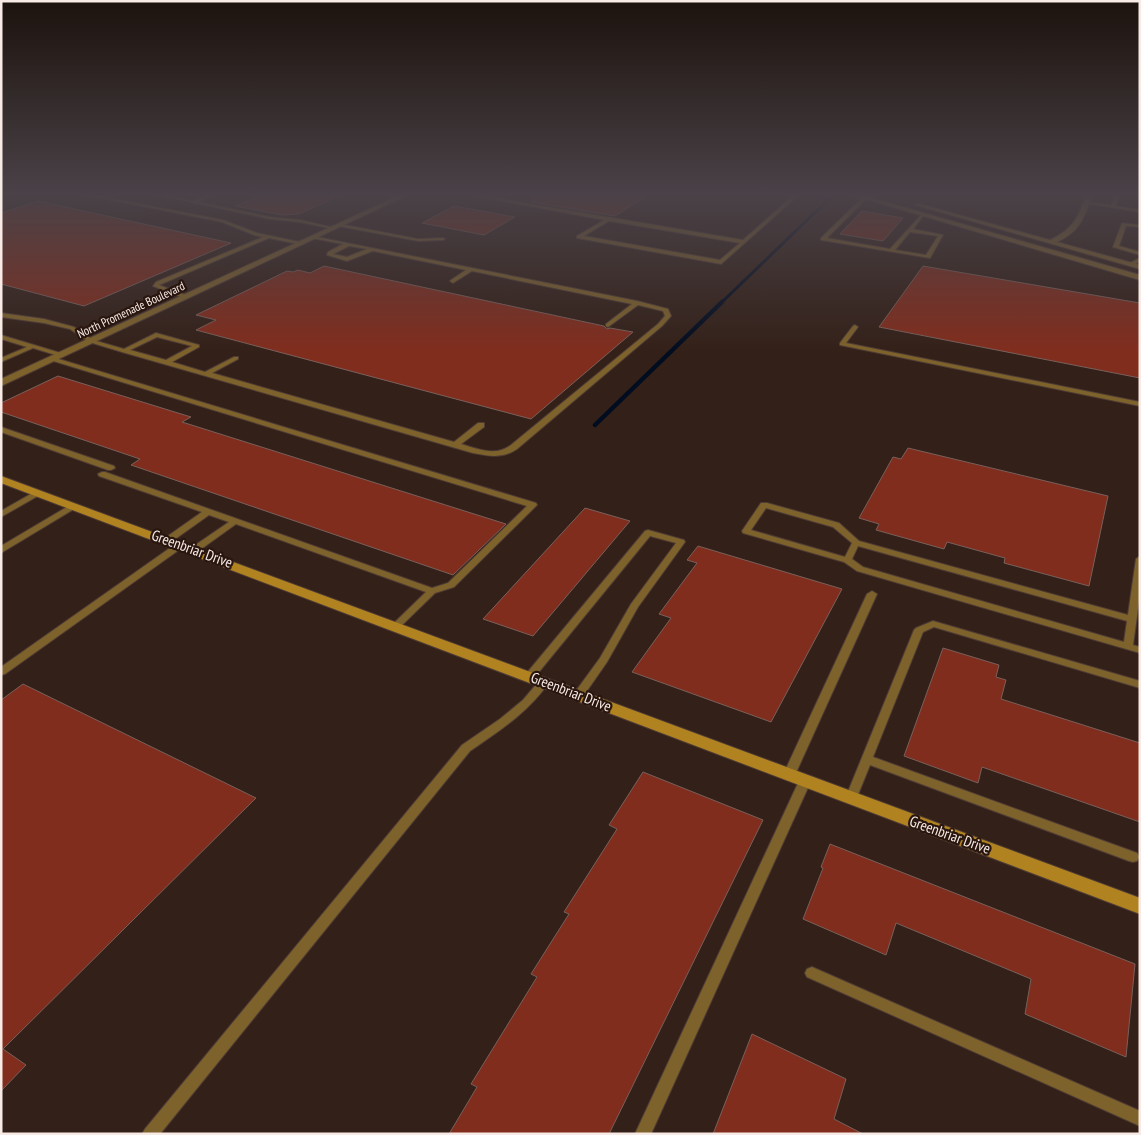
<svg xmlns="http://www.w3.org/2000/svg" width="1141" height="1135" font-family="'PT Sans Narrow',sans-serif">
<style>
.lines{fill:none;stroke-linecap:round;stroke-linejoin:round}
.stream-far1{stroke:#000c1f;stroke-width:3}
.stream{stroke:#000c1f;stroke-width:4.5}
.building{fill:#812d1d;stroke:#79605b}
.lane-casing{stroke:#4f3c35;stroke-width:2}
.street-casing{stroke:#4f3c35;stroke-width:2}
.secondary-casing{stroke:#4f3c35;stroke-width:2}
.lane{fill:#7e622b;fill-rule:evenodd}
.street{fill:#7e622b;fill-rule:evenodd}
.secondary{fill:#b18320;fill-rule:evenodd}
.labels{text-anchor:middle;stroke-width:4.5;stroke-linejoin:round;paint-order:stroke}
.far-street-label{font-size:12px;fill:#f8eae5;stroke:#29160f}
.street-label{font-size:15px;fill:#f8eae5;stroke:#29160f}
</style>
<rect width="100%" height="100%" fill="#332018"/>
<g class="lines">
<!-- stream-far1 -->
<path class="stream-far1" d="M721,303L831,197"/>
<!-- stream -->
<path class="stream" d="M595,425L722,302"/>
</g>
<!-- building -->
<path class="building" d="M264,194H344L299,214L282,215L235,206Z
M532,194H650L615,216L531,202Z
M38,201L231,243L84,306L1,284V213Z
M454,206L515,217L484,235L422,223Z
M862,211L903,218L883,241L840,234Z
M324,266L604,326L607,329L610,328L633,332L531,419L196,330L216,320L196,315L287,271L293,272L298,270L310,273Z
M923,266L1140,303V378L879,327Z
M58,376L191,417L182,422L506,524L453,575L131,465L140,459L1,412V403Z
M908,448L1108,496L1089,586L1004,563L1005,558L947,542L944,549L876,530L879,524L859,518L893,457L901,459Z
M585,508L630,521L533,636L483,619Z
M698,546L842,589L771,722L632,672L671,618L659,614L697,563L687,560Z
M943,648L999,665L996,677L1006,680L1001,699L1140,743V822L982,767L978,783L904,756Z
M23,684L256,798L3,1049L26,1065L1,1091V700Z
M643,772L763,820L609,1134H449L477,1087L471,1084L537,977L531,974L569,914L564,912L617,829L609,825Z
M830,844L1135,964L1126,1057L1025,1014L1031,979L896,923L886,955L803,919L823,868L821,867Z
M752,1034L846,1079L834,1119L863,1134H713Z"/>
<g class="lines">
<!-- lane casing -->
<g class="lane-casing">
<path id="lane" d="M80,194H89L223,220L257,233L305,243L302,245L269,238L159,285L188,296L189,297L186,299L153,286L156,282L263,237L254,235L222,222Z
M152,194H161L193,201L210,194H216L198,202L270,217L300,220L335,228L333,229L300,222L270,219Z
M463,194H473L743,240L795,194H800L721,264L577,238V236L604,220ZM609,221L740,243L720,260L584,236Z
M1116,194H1120L1116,206L1140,210V212L1084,203L1086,202L1111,205Z
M863,197L867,198L827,238L890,249L922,214L924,215L913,229L943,235L930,258L821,240V238ZM910,232L938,236L926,255L895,250Z
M1122,223L1140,225V227L1126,226L1119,246L1140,252V255L1113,247Z
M340,224L418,239L443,238L445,239L443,240L418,241L338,226V225Z
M312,236L637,301L668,309L671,316L662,326L517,449C502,459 490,456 473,453L122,352L89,342L70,329L44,323L1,317V313L44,319L74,327L93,340L124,349L156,333L199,345V347L172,362L205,372L234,357H238V359L212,373L454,442L478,423H484V427L461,444C478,449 496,457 511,445L658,324L665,316L663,311L638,305L608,327L606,326V324L632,304L472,271L453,283L450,281L451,280L466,270L373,251L347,261L327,255L328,252L343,244L312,238ZM349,246L367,249L347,257L333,254ZM157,337L192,346L166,360L130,350Z
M1140,258V262L1131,266L1128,264Z
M855,325L858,327L846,343L1140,402V406L840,345V343L853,326Z
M1,335L64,354L65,355L62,357L33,348L1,362V358L27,347L1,339Z
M52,357L536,503L537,505L454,587L435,593L399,628H393L391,626L393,624L426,592L236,524L197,552H191L190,550L191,548L229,522L209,515L171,542H165L164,540L165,538L202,512L99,476L98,474L102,472H105L432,588L448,583L527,506L50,360V358Z
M1,427L114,466L115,468L111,470H108L1,432Z
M36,491H39L43,493L1,517V511Z
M761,503H767L839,523L859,541L1128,615L1136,559L1140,556V594L1133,645L1140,647V653L857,571L844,562L743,533L742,531ZM766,508L833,527L852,543L845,557L751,530ZM858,546L1127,621L1124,642L863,567L852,559Z
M72,504H75L79,506L1,553V546Z
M648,530L684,540L685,542L638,607L607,662L582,698H574L573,695L600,658L631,604L676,543L650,536L534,678H526L525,676L526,674L645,531Z
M180,542L184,545L183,547L5,674L1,675V667L177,543Z
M872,591L877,594L795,775L793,778L789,779L785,778L783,775L867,594Z
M933,621L1140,681V688L934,627L923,632L873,757L1137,853L1139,857L1137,861L1133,862L1129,861L870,765L855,802L851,803L847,802L845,799L914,630L916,628Z
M544,679L548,680L549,682C529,712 499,731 470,751L160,1134H142L145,1129L462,745L500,719L523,700L540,680Z
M805,777L809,778L811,781L651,1134H635L799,781L801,778Z
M812,967L1140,1111V1126L807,977L805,973L807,969Z"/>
</g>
<!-- street casing -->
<g class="street-casing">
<path id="street" d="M402,194H410L1,386V379Z
M848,194H858L1140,275V280Z
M1087,194H1093C1084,217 1081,231 1057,242L1140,265V269L915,205L920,204L1050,240C1075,228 1077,218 1087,194Z"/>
</g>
<!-- secondary casing -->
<g class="secondary-casing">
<path id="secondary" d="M1,476L1140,898V914L1,483Z"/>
</g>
<!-- lane -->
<use href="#lane" class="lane"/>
<!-- street -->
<use href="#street" class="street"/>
<!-- secondary -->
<use href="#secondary" class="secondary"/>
</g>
<!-- sky -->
<linearGradient id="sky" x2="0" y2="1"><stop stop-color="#1c120d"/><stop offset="0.55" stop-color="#4a4248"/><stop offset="1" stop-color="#4a4248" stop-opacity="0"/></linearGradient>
<rect width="1141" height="353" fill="url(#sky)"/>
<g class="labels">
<!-- far-street labels -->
<g class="far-street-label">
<text transform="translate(131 310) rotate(-25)" y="4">North Promenade Boulevard</text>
</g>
<!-- street labels -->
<g class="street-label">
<text transform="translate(192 549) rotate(20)" y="5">Greenbriar Drive</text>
<text transform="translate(571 692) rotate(21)" y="5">Greenbriar Drive</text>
<text transform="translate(950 835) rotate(20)" y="5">Greenbriar Drive</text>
</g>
</g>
<!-- border -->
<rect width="1141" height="1135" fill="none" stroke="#f8eae5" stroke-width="5"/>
</svg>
